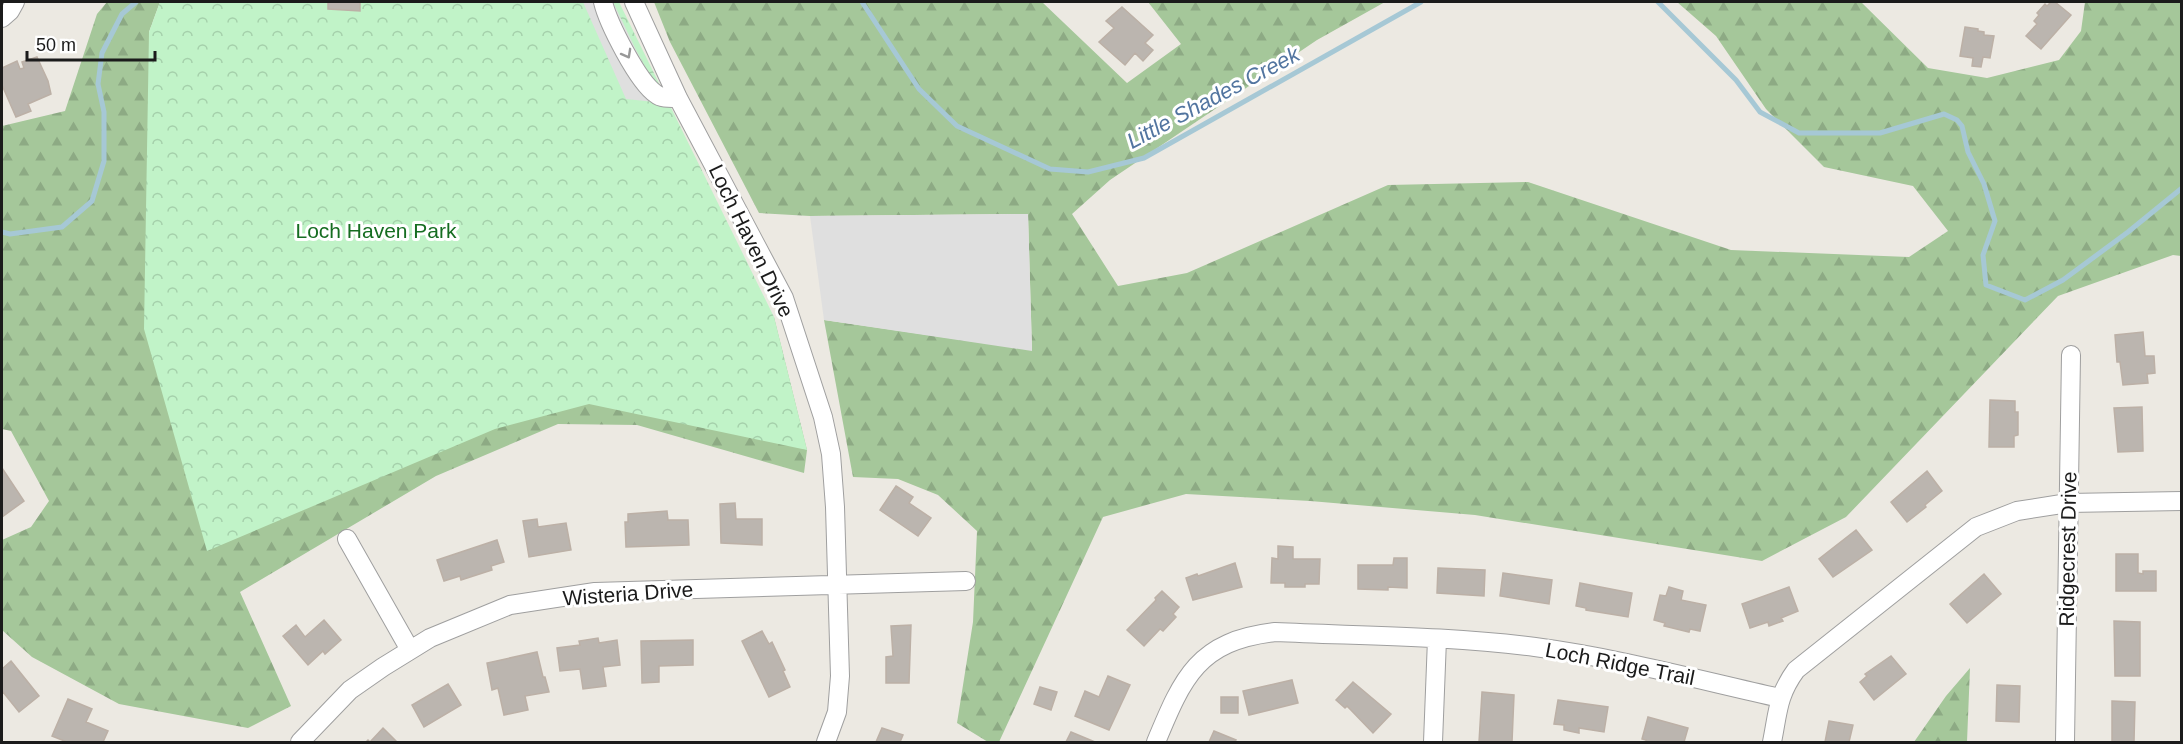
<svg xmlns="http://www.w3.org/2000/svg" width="2183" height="744" font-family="Arial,sans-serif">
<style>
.forest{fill:url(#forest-firs)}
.park{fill:url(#park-crowns)}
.parking{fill:#dfdfdf}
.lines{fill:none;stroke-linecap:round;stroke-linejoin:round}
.stream{stroke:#a6c8d5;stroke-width:5}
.building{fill:#bbb5af;stroke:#bcb0a6;stroke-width:1.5}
.minor-casing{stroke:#9f9f9f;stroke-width:20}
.minor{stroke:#fff;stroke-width:18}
.oneway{stroke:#989898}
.labels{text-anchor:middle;stroke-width:6;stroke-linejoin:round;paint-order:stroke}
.park-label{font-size:21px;fill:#166d21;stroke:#fff}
.street-label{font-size:21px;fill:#1b1b1b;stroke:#fff}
.water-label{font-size:22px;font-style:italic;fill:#5275a0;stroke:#fff}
</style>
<defs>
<pattern id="forest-firs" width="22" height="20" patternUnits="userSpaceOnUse" patternTransform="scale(1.5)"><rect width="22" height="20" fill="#a5c79a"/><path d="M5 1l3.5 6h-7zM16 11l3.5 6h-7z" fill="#8daa84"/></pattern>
<pattern id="park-crowns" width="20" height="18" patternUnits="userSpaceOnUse" patternTransform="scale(1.5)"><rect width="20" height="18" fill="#c1f3c8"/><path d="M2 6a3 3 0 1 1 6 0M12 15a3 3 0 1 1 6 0" fill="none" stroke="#a5d0ab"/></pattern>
</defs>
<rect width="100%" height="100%" fill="#ece9e2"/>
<!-- forest -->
<path class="forest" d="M107,2H160L149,32L567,348L774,317L807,450L804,473L637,425L558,424L436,476L240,592L291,706L248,728L119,704L32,657L2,630V540L31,527L49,501L11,431L2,429V126L65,111L97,14Z
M654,2H1042L1127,83L1181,44L1148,2H1385L1317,40L1110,180L1072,214L1118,286L1187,273L1388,185L1528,182L1731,250L1909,257L1948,231L1913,186L1824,167L1766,109L1716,36L1677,2H1861L1928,68L1987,78L2059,60L2081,31L2085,2H2181V256L2173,255L2058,296L1846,517L1762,561L1475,515L1310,501L1186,494L1103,517L999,742H988L957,723L973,622L977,531L938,495L898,479L853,477L824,320L1032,350L1028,214L810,216L759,213L670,42Z
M1970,668L1967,742H1914L1946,696Z"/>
<!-- park -->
<path class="park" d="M160,2H619L774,317L807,450L589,404L495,429L207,551L144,329L149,32Z"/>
<!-- parking -->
<path class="parking" d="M583,2H613L636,50L665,103L626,99Z
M1028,214L1032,351L824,320L810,216Z"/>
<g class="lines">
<!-- stream -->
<path class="stream" d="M862,2L919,89L957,126L1050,169L1088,172L1144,158L1421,2
M1658,2L1736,80L1760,112L1799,133H1880L1944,114L1957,120L1962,126L1968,152L1984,184L1995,221L1983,255L1986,285L2025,300L2063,280L2128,232L2182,188
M2,232L10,234L62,227L92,201L104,161V112L98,84L102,53L122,14L136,2"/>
</g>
<!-- building -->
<path class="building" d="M328,2H360V11L328,9Z
M2051,2H2055L2071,15L2041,49L2026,36L2037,24L2034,21L2039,15L2037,13L2045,4L2047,6Z
M1122,7L1153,35L1145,43L1153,50L1143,61L1135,53L1125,65L1099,42L1114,28L1106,21Z
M1965,27L1978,29V31L1984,32V35L1994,36L1990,58L1983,57L1981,67L1972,66L1973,58L1960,56Z
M37,57L48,81L51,94L28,104L31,111L16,117L2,85V68L17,61L20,69L24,68L22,62Z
M2143,332L2145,356H2154L2155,373L2147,374L2148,383L2123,385L2120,362H2117L2115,335Z
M1990,400L2015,401V412H2018V435L2014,436V447H1989Z
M2142,407L2143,451L2118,452L2114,408Z
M2,468L24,501L2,517Z
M1927,471L1942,491L1925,505L1926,507L1907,522L1891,502Z
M896,486L913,497L909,503L931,518L918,536L880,510Z
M735,503L736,519H762V545L721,543L720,504Z
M667,511L668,520H688L689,545L626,547L625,522H628V514Z
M537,519L538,527L566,523L571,550L529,557L523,521Z
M1856,530L1872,550L1833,577L1819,559Z
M497,540L504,562L491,566L492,570L461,580L460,576L444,581L437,560Z
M1278,546L1293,547V559H1320L1319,584H1305V587H1285V583H1271L1272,558L1278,559Z
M2116,554H2138V573L2143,574V571H2156V591H2116Z
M1394,558H1407V588L1388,587V590L1358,589V565H1393Z
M1235,563L1242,587L1193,600L1186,578L1197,574L1198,576Z
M1438,568L1485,570L1484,596L1437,593Z
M1503,573L1552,580L1549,604L1500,596Z
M1984,574L2001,594L1967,623L1950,604Z
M1580,583L1632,593L1628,617L1586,610V608L1576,606Z
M1669,587L1683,591L1681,600L1706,605L1700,631L1690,629L1689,632L1664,626L1665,623L1654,620L1660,595L1666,596Z
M1789,587L1798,611L1781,618L1783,621L1769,626L1768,622L1750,628L1742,604Z
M1162,591L1179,607L1173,614L1176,617L1163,631L1160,629L1144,646L1127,630L1156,600L1155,598Z
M324,620L341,640L325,654L323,651L308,665L283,636L296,625L305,637Z
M2114,621L2140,622V676H2115Z
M911,625L909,683H886V657L893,656L891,626Z
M762,631L769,644L772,642L785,670L783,671L790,687L769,697L742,641Z
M598,638L599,643L617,640L620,665L603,667L606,686L583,689L580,669L560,671L557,648L580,645L579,641Z
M693,640V665L659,666V682L642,683L641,641Z
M537,652L543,677H545L549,692L525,696L528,710L504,715L498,688L492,690L487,663Z
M1891,656L1906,674L1874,700L1860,682L1867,676L1865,674Z
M11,661L39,696L19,712L3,692L2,693V669Z
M1108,676L1130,685L1109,730L1075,716L1085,691L1099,697Z
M1292,680L1298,703L1249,715L1243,691Z
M1353,682L1391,714L1373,733L1347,706L1345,708L1336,700Z
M448,684L461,705L424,727L412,705Z
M1997,685L2020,686L2019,722L1996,721Z
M1040,687L1057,692L1051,710L1034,704Z
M1482,692L1514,695L1512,742H1479Z
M1221,697H1238V713H1221Z
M68,699L92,709L86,722L108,731L103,742H67L52,736Z
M1558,700L1608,707L1604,732L1579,728V733L1564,730V725L1554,724Z
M2112,701L2135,702L2134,742H2112Z
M1648,717L1688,728L1684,742H1646V740L1642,739Z
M1829,721L1853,725L1849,742H1825Z
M383,728L397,742H366L368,740L370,742Z
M882,728L903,735L900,742H876Z
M1214,731L1236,740L1235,742H1209Z
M1071,732L1095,742H1066Z"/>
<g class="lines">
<!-- minor casing -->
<g class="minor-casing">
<path id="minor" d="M603,2C608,23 638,82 656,94C662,99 671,98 678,98
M634,2L678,98L784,298L823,417L831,454L835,507L840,676L837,712L826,742
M2,18L10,11L15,2
M347,539L410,650
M300,742L350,690L383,667L430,638L510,605L595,592L966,581
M1156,742C1183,677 1198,641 1275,632C1362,636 1449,636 1535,647C1618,658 1699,680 1780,698
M1433,742L1437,639
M1772,742C1778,713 1777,696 1796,670L1976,527L2017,511L2068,503L2182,501
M2065,742L2071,355"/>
</g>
<!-- minor -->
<use href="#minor" class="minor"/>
</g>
<!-- one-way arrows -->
<defs><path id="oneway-chevron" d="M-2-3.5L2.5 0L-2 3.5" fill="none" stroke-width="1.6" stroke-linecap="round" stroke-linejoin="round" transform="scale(1.5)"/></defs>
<use class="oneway" href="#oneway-chevron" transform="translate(627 54) rotate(61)"/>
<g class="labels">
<!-- park labels -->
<g class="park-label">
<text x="376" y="238">Loch Haven Park</text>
</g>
<!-- street labels -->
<g class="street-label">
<text transform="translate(751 241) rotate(64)" y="7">Loch Haven Drive</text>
<text transform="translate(2068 549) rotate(-89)" y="7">Ridgecrest Drive</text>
<text transform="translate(628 594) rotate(-4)" y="7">Wisteria Drive</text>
<text transform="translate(1620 664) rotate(11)" y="7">Loch Ridge Trail</text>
</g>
<!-- water labels -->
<g class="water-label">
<text transform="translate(1213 97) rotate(-28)" y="8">Little Shades Creek</text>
</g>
</g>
<!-- border -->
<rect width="2183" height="744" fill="none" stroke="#1b1b1b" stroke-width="6"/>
<!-- scale -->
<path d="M27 51v9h128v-9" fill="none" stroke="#1b1b1b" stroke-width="3"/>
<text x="36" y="51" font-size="18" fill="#1b1b1b" stroke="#ffffff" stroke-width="4.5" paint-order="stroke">50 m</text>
</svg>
